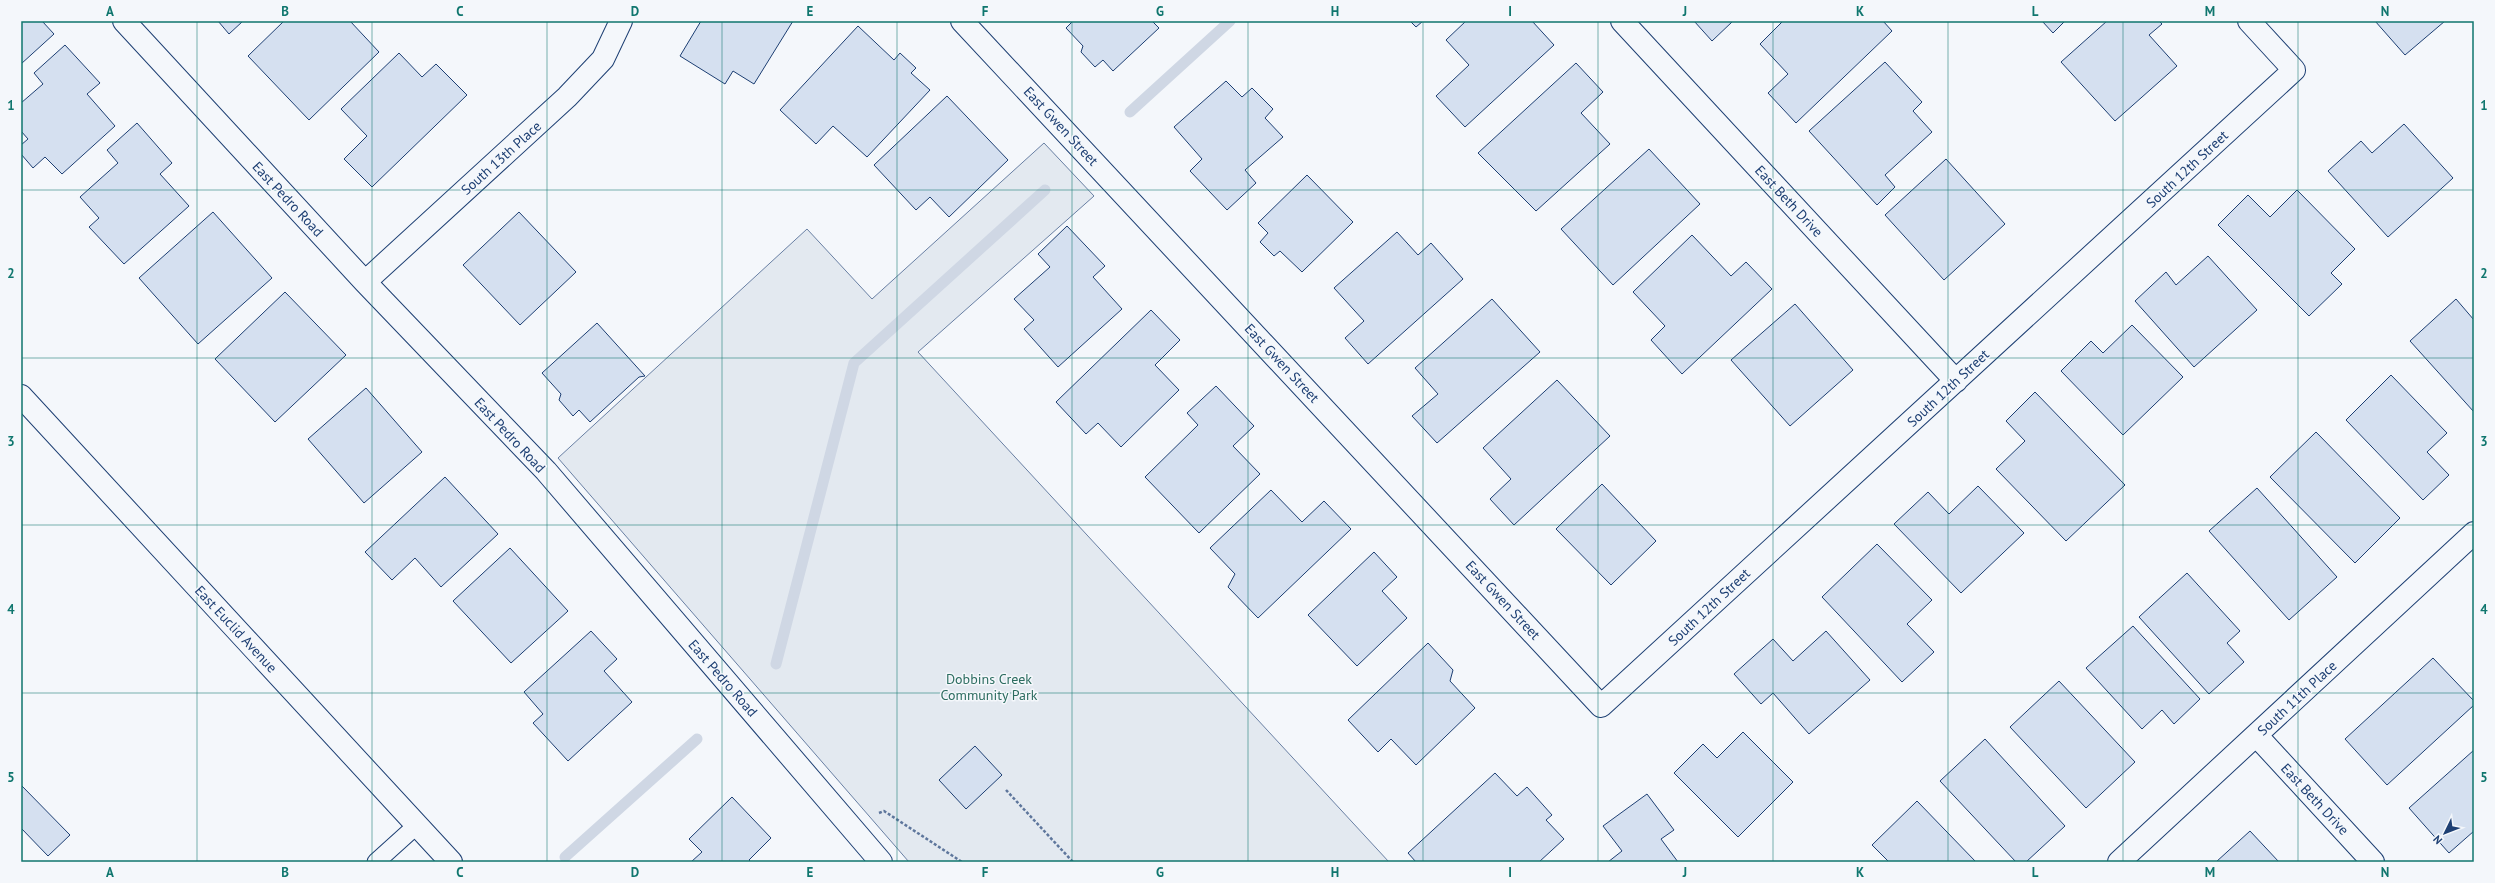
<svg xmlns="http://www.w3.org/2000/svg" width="2495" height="883" font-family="'PT Sans',sans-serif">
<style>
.green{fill:#e3e9f0;stroke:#687fa3}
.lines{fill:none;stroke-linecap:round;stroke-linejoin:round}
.stream{stroke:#cfd7e4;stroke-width:11}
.building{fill:#d5e0f0;stroke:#1d3f73}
.service-casing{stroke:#1d3f73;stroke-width:19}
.minor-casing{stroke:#1d3f73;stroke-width:24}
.path{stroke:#5e769c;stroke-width:2.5;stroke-dasharray:3 2;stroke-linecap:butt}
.service{stroke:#f4f7fb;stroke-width:17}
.minor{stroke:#f4f7fb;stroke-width:22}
.grid{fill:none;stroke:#0f766e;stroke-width:1;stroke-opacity:0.55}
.labels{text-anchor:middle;stroke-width:3;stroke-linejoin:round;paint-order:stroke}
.street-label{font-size:14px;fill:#1d3f73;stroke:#f4f7fb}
.park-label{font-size:14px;fill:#2c6c60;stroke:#f4f7fb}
.neatline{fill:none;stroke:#0f766e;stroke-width:1.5}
.grid-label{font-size:13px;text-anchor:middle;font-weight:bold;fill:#0f766e}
</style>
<rect width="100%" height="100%" fill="#f4f7fb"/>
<!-- green -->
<path class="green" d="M1044,143L1094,196L918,352L1389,862H909L558,458L807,229L872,299Z"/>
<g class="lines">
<!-- stream -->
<path class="stream" d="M1130,112L1230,21
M776,664L854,363L1045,190
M565,857L697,739"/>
</g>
<!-- building -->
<path class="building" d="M21,21H42L54,34L21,64Z
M218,21H243L229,34Z
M284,21H350L379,52L309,120L248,56Z
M701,21H793L754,84L733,71L725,84L680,56Z
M1073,21H1152L1159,28L1113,71L1103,60L1095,67L1081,52L1083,46L1066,28Z
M1410,21H1423L1416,27Z
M1466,21H1532L1554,45L1465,127L1436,96L1469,65L1446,40Z
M1694,21H1733L1712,41Z
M1783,21H1883L1892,31L1796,123L1768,93L1788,74L1760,44Z
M2042,21H2065L2053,33Z
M2107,21H2159L2162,24L2149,35L2177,66L2115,121L2061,62Z
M2375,21H2445L2405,55Z
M858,26L894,60L900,53L916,68L911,73L930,90L867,157L833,126L816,144L780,110Z
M65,45L100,83L87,94L115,126L62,174L45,157L33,168L21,154V145L28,139L21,131V103L43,84L34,73Z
M399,53L422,77L436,64L467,95L372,187L344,159L367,136L341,109Z
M1885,62L1922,102L1913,111L1932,132L1885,175L1895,187L1877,205L1809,131Z
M1576,63L1603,92L1581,113L1610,144L1536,211L1478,153Z
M1226,81L1242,97L1252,88L1273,109L1265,118L1283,137L1245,170L1256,183L1227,210L1190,171L1202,159L1174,127Z
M947,96L1008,160L949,217L930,197L916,210L874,165Z
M137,123L172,163L160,174L189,206L124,264L89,227L99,218L80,197L118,163L107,150Z
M2404,124L2453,178L2388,237L2328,171L2361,141L2372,153Z
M1649,149L1700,204L1613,285L1561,229Z
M1946,159L2005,224L1944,280L1885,215Z
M1307,175L1353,222L1302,272L1280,251L1274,256L1260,242L1268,233L1258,223Z
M2297,190L2355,249L2331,273L2342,284L2309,316L2218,225L2248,195L2270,217Z
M213,212L272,278L198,344L139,278Z
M519,212L576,272L520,325L463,265Z
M1067,226L1105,266L1093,277L1122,309L1058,367L1024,329L1034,320L1014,299L1050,267L1038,254Z
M1397,232L1418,255L1431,243L1463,279L1368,364L1345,338L1364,321L1334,288Z
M1692,235L1731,276L1746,262L1772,289L1682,374L1651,340L1665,326L1633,292Z
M2208,256L2257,310L2194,367L2135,301L2166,272L2176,285Z
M285,292L346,355L275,422L215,359Z
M1492,299L1540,352L1437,443L1412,416L1438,394L1415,368Z
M2456,299L2474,320V412L2410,341Z
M1795,304L1853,370L1790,426L1731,360Z
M1151,310L1180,340L1155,365L1179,390L1121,447L1098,423L1086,434L1056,402Z
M597,323L645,376L639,377L590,422L579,410L573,416L559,400L561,394L542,373Z
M2132,325L2183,377L2123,435L2061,371L2091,341L2103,353Z
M2391,375L2447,433L2427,452L2449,475L2423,500L2346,420Z
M1557,380L1610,436L1514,525L1490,499L1511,479L1483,448Z
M1216,386L1254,426L1233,446L1260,474L1199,533L1145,477L1198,425L1187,413Z
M366,388L422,452L364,503L308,439Z
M2035,392L2125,485L2066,541L1996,469L2025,441L2006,421Z
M2316,432L2400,518L2355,563L2270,477Z
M445,477L498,534L441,587L415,558L392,580L365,552Z
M1602,484L1656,541L1611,585L1556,529Z
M1978,486L2024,533L1961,593L1894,524L1928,492L1949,514Z
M2257,488L2337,577L2289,620L2209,531Z
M1271,490L1302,522L1324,501L1351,529L1258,618L1228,587L1235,574L1210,548Z
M1877,544L1932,600L1907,624L1934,652L1902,682L1822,597Z
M510,548L568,611L511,663L453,601Z
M1374,552L1397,577L1382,591L1407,618L1357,666L1308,615Z
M2187,573L2240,631L2227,643L2244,662L2209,694L2139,617Z
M2133,626L2200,699L2174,724L2162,710L2142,729L2086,668Z
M591,631L617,659L604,671L632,702L568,761L533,723L543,714L524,692Z
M1826,631L1870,680L1809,734L1773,693L1761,704L1734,674L1773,639L1793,661Z
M1428,643L1453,670L1450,681L1475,708L1416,765L1391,739L1378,752L1348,720Z
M2433,658L2474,701V705L2387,785L2345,739Z
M2059,681L2135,762L2086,808L2010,727Z
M1743,732L1793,782L1738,837L1674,773L1703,744L1717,758Z
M1985,739L2065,826L2026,862H2016L1940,781Z
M975,746L1002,775L966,809L939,780Z
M2474,750V831L2449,853L2409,808Z
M1495,773L1517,796L1527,787L1552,815L1546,820L1564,839L1539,862H1416L1408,853Z
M21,785L70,835L48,856L21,828Z
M1647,794L1674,830L1661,839L1678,862H1608L1622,851L1603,826Z
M732,797L771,838L749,860L751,862H691L702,852L689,839Z
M1917,801L1976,862H1889L1872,845Z
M2250,831L2279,862H2216Z"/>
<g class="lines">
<!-- service casing -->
<g class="service-casing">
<path id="service" d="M376,862L417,825"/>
</g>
<!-- minor casing -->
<g class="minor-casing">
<path id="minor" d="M124,21L365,282L546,471L881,862
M962,21L1601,706L2294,70L2249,21
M1622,21L1956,381
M365,282L567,97L603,59L621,21
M21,396L451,862
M2256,735L2373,862
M2119,862L2474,533"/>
</g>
<!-- path -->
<path class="path" d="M1006,790L1073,862
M879,813L884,811L962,862"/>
<!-- service -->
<use href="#service" class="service"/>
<!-- minor -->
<use href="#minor" class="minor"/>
</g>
<!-- grid -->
<path class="grid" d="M197,21V862M372,21V862M547,21V862M722,21V862M897,21V862M1072,21V862M1248,21V862M1423,21V862M1598,21V862M1773,21V862M1948,21V862M2123,21V862M2298,21V862M21,190H2474M21,358H2474M21,525H2474M21,693H2474"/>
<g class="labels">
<!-- street labels -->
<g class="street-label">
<text transform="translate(1061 126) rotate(47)" y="5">East Gwen Street</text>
<text transform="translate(501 158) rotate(-42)" y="5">South 13th Place</text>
<text transform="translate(2187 169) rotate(-43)" y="5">South 12th Street</text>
<text transform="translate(288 199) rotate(47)" y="5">East Pedro Road</text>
<text transform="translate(1789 201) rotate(47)" y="5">East Beth Drive</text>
<text transform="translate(1282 363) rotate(47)" y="5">East Gwen Street</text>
<text transform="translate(1948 388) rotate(-43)" y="5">South 12th Street</text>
<text transform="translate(510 435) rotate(47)" y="5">East Pedro Road</text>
<text transform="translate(1503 600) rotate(47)" y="5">East Gwen Street</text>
<text transform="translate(1709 607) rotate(-43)" y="5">South 12th Street</text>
<text transform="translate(236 629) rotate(47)" y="5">East Euclid Avenue</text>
<text transform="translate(723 678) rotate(49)" y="5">East Pedro Road</text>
<text transform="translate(2297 698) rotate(-43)" y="5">South 11th Place</text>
<text transform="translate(2315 799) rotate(47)" y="5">East Beth Drive</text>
</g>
<!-- park labels -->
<g class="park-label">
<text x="989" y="684">Dobbins Creek<tspan x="989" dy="16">Community Park</tspan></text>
</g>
</g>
<!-- border -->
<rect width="2495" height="883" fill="none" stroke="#f4f7fb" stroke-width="44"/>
<!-- north arrow -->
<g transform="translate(2445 833) rotate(227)" stroke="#f4f7fb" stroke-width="3" paint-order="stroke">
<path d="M0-3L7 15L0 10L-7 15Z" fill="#1d3f73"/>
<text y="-6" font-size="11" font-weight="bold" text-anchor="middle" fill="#1d3f73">N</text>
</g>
<rect x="22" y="22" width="2451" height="839" class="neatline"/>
<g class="grid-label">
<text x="110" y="16">A</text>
<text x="285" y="16">B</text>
<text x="460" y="16">C</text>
<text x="635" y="16">D</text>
<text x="810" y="16">E</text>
<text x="985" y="16">F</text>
<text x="1160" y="16">G</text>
<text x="1335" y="16">H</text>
<text x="1510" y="16">I</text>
<text x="1685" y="16">J</text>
<text x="1860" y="16">K</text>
<text x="2035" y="16">L</text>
<text x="2210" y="16">M</text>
<text x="2385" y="16">N</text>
<text x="11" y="110">1</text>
<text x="2484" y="110">1</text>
<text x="11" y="278">2</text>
<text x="2484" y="278">2</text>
<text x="11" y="446">3</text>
<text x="2484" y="446">3</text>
<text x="11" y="614">4</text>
<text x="2484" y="614">4</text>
<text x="11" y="782">5</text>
<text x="2484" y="782">5</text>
<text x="110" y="877">A</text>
<text x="285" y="877">B</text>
<text x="460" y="877">C</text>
<text x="635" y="877">D</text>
<text x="810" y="877">E</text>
<text x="985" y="877">F</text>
<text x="1160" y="877">G</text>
<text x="1335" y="877">H</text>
<text x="1510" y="877">I</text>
<text x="1685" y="877">J</text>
<text x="1860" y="877">K</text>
<text x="2035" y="877">L</text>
<text x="2210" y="877">M</text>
<text x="2385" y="877">N</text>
</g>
</svg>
